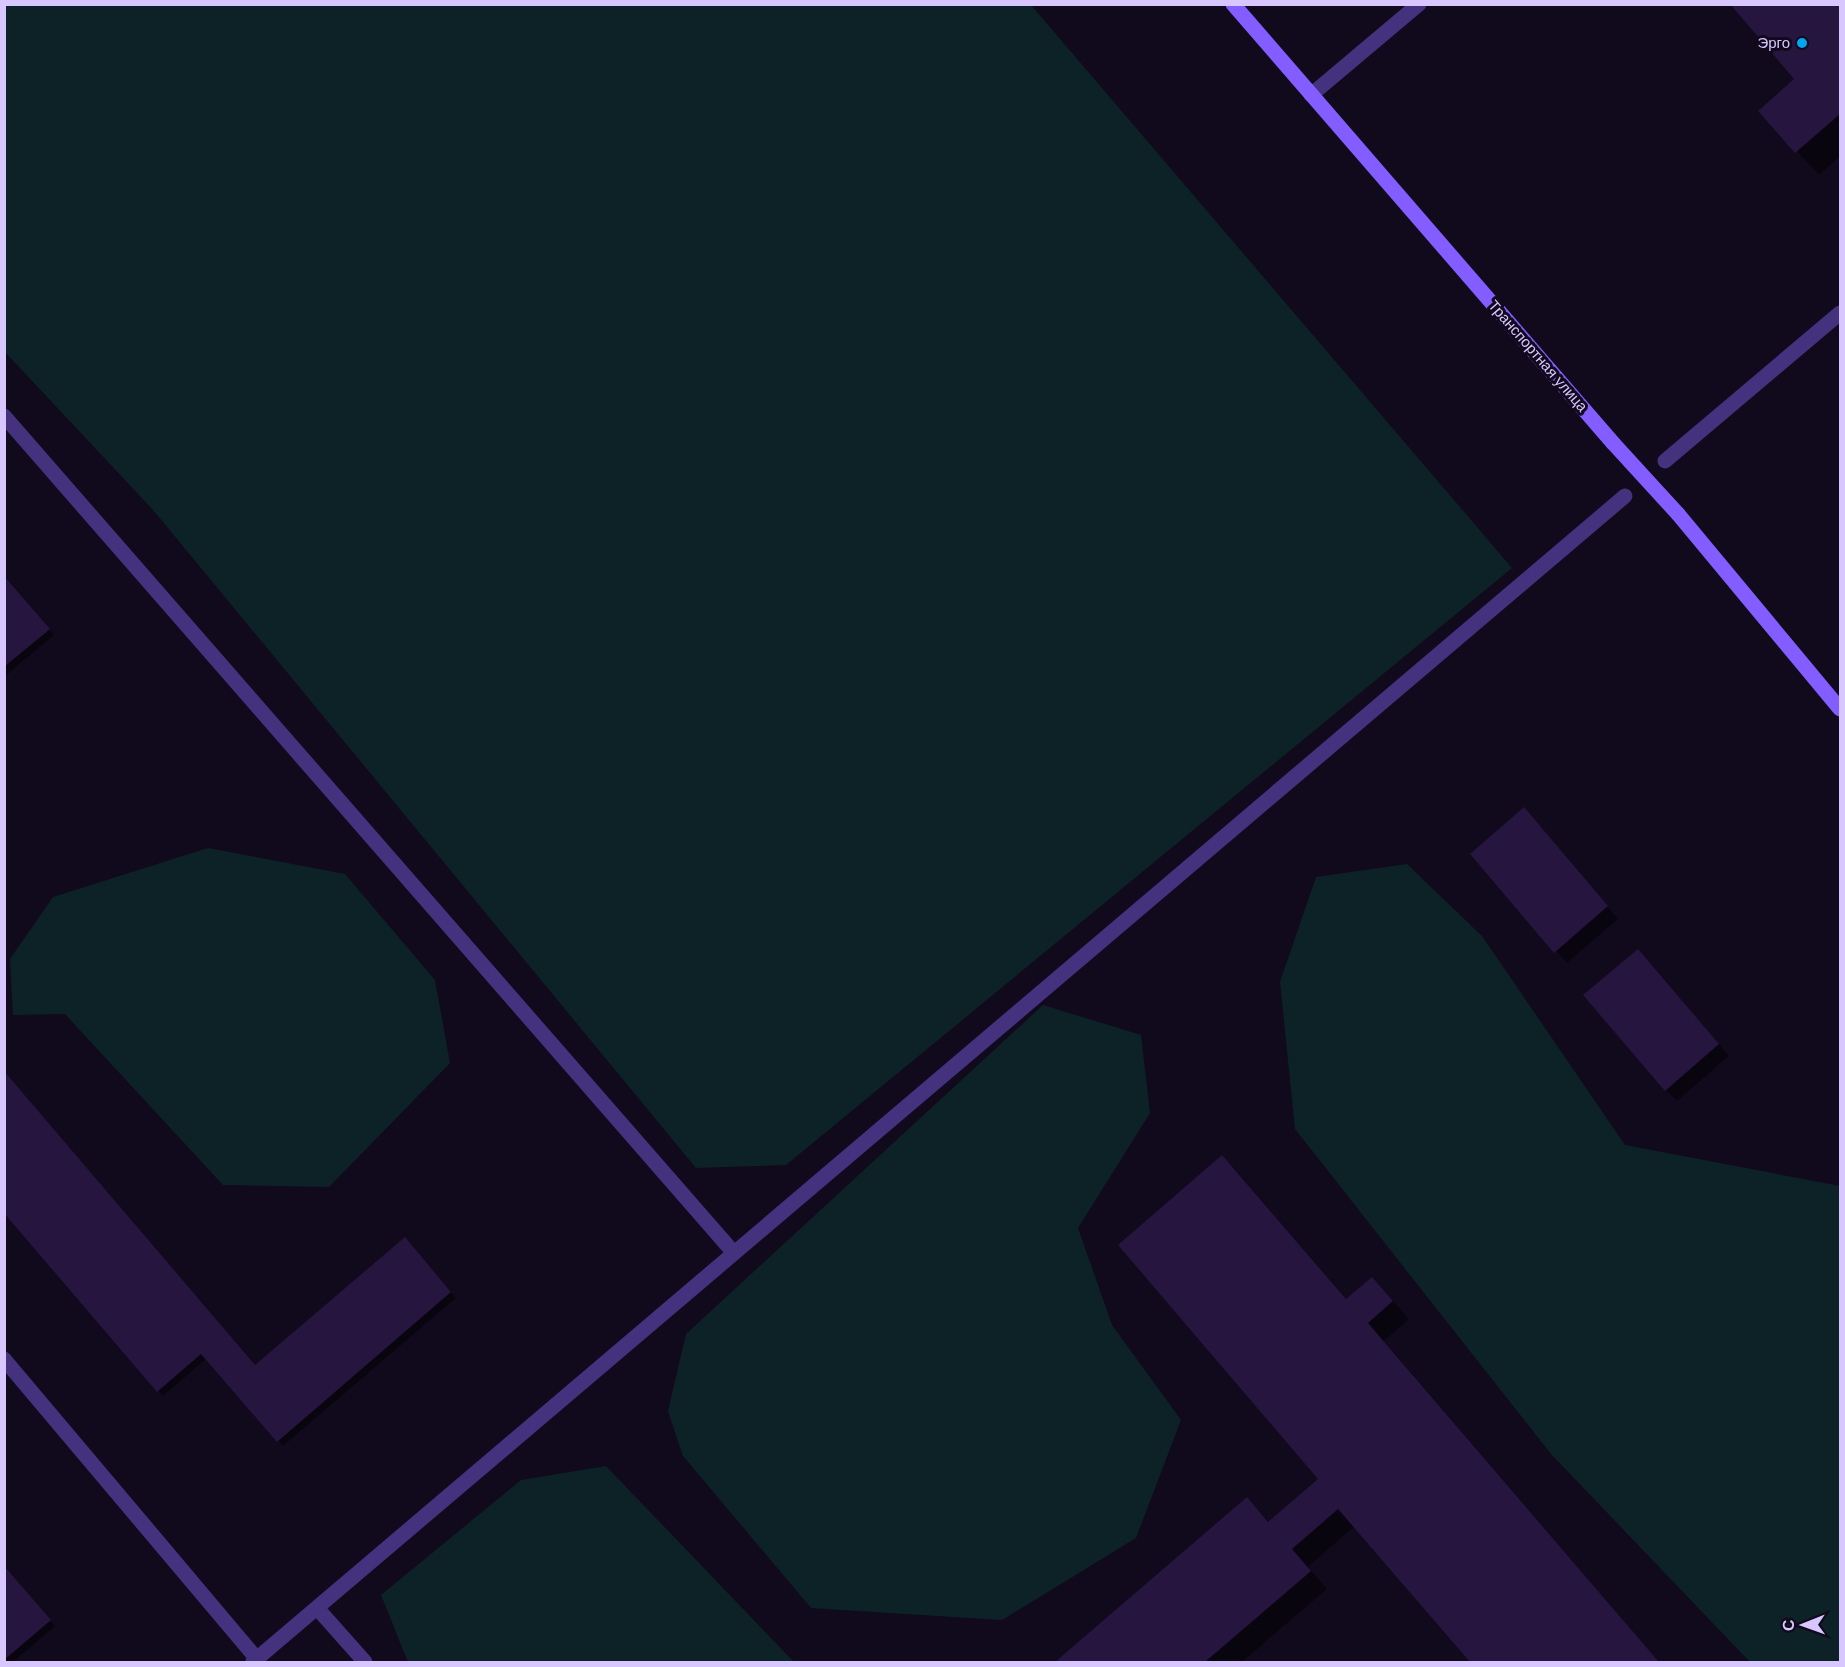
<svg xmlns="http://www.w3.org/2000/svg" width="1845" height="1667" font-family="'DM Sans',sans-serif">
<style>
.green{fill:#0d2227}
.shadow{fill:#0007}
.building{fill:#26153f}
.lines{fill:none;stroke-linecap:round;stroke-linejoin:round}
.lane{stroke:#45327f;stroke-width:15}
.secondary{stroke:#835dff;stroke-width:15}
.secondary-bridge{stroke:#835dff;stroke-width:15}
.poi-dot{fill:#00a6f1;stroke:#110a1d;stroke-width:2}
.labels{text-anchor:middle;stroke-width:6;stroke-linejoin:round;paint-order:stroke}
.poi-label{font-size:15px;fill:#d8c6ff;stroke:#110a1d;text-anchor:end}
.street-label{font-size:15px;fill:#d8c6ff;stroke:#110a1d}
</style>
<rect width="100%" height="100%" fill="#110a1d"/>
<!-- green -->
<path class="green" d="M5,4L1031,5L1512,568L786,1165L696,1168L154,511L5,352Z
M208,848L345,874L435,980L450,1063L329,1187L223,1185L65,1014L13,1015L10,959L53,897Z
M1407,864L1482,936L1625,1145L1840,1186V1662H1750L1551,1454L1295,1129L1280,982L1316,877Z
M1043,1005L1141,1035L1150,1113L1078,1228L1112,1325L1181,1420L1136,1538L1002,1620L811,1608L683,1456L668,1411L686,1334Z
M606,1466L794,1662H408L381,1595L521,1480Z"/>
<!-- shadow -->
<path class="shadow" d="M1732,4H1840V156L1819,175L1760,111L1796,80Z
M4,577L54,635L4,677Z
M1535,820L1618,919L1567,963L1472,854Z
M1649,962L1729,1056L1677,1101L1666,1090Z
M1222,1157L1239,1174L1347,1300L1372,1279L1389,1296L1409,1319L1384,1341L1659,1662H1472L1355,1526L1308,1567L1327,1589L1242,1662H1057L1247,1499L1270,1523L1320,1480Z
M4,1210L255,1366L410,1244L456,1298L283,1446L207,1358L163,1396Z
M4,1567L55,1626L13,1662H4Z"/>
<!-- building -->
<path class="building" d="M1730,4L1840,6V114L1795,153L1758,111L1794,79Z
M4,576L50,629L4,667Z
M1524,807L1608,906L1554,953L1470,854Z
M1638,949L1719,1044L1665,1091L1583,995Z
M4,1071L255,1365L405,1237L451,1292L277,1442L201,1354L157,1392L4,1213Z
M1222,1155L1346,1299L1372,1277L1393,1301L1368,1323L1659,1662H1470L1338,1509L1292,1549L1311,1571L1205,1662H1055L1247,1497L1268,1522L1318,1479L1118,1245Z
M4,1566L51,1620L4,1660Z"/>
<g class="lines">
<!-- lane -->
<path class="lane" d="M1311,95L1419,4
M4,416L734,1253
M1665,461L1840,313
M4,1359L257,1659
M317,1608L365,1662
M253,1662L1625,496"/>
<!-- secondary -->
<path class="secondary" d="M1233,4L1613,443
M1678,514L1840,709"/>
<!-- secondary-bridge -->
<path class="secondary-bridge" d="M1613,443L1678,514"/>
</g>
<!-- markers -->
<circle class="poi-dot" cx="1802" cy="43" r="6"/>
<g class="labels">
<!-- poi labels -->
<g class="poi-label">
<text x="1790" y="48">Эрго</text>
</g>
<!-- street labels -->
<g class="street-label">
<text transform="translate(1538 356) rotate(49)" y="5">Транспортная улица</text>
</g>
</g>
<!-- border -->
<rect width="1845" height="1667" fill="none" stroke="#d8c6ff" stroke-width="12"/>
<!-- north arrow -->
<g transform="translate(1803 1625) rotate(269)" stroke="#110a1d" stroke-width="4.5" paint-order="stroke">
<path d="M0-4.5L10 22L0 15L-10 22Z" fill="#d8c6ff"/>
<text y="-9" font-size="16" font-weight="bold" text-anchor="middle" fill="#d8c6ff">С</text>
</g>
</svg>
